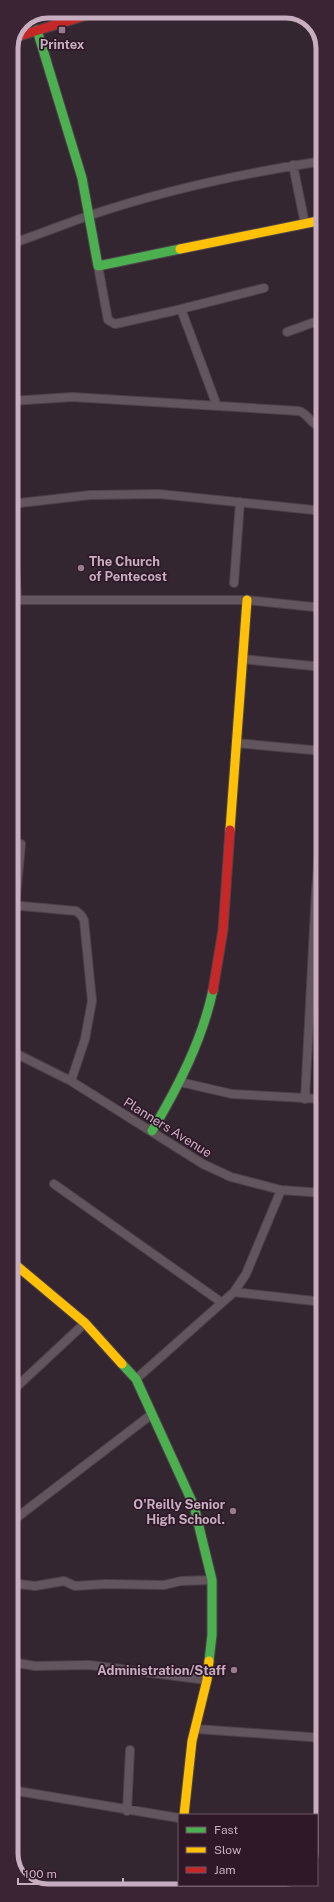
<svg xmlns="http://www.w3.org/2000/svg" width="334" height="1902" font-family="'Public Sans',sans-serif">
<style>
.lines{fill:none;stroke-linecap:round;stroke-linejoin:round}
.street-casing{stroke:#4d424a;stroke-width:10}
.fast-casing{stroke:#4d424a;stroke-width:11}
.slow-casing{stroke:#4d424a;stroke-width:11}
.jam-casing{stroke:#4d424a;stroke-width:11}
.street{stroke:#62555e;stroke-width:8}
.fast{stroke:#4caf50;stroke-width:9}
.slow{stroke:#ffc107;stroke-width:9}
.jam{stroke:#c62828;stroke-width:9}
.poi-dot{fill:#947e8e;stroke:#2f1929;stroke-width:1.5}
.labels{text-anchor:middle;stroke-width:3.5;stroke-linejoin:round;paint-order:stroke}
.poi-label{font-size:13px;font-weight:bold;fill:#c7aec0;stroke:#2f1929;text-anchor:end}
.street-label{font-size:13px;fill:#c7aec0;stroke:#2f1929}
.rim{fill:none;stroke:#c7aec0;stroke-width:5}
</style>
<rect width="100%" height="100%" fill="#342630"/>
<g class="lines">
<!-- street casing -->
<g class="street-casing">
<path id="street" d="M293,165L305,224
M11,244C37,235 62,225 88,216C164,190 244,173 323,161
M98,266L108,320L115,324L173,311L264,288
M181,309L217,406
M287,332L323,319
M11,401L72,397L299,411C309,414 311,426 323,427
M11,504L90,495L159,494L323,511
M12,504L17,600
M234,583L240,502
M11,600H247L323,608
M242,659L323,667
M236,743L323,751
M11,905L76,911L81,915L84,920L92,1001L85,1039L71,1081
M15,906L21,844
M11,1051L71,1081L203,1164L231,1177L281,1190L323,1193
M180,1082L232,1094L323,1099
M305,1099L316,891L323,808
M54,1184L221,1302
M234,1292L323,1302
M136,1379L234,1292L246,1274L281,1190
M11,1392L85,1323
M11,1522L152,1414
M11,1583L35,1586L64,1581L75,1586L105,1584L164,1585L181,1581L212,1580
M11,1662L35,1666L89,1665L207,1680
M196,1729L323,1738
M11,1790L179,1818
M127,1811L130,1750
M317,1817H323"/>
</g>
<!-- fast casing -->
<g class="fast-casing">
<path id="fast" d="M37,30L82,178L98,266L180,249
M152,1131C178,1087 202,1041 213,990
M122,1364L136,1379L194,1506L212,1580V1635L209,1661"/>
</g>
<!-- slow casing -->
<g class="slow-casing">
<path id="slow" d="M180,249L323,220
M230,830L247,600
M11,1261L85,1323L122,1364
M184,1815L192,1741L207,1680L209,1661"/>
</g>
<!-- jam casing -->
<g class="jam-casing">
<path id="jam" d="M16,37L100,11
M213,990L223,930L230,830"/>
</g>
<!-- street -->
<use href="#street" class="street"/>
<!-- fast -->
<use href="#fast" class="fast"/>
<!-- slow -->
<use href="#slow" class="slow"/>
<!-- jam -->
<use href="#jam" class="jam"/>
</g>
<!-- markers -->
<g class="poi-dot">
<rect x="58" y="26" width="8" height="8" rx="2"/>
<circle cx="81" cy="568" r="4"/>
<circle cx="233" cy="1511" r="4"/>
<circle cx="234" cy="1670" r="4"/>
</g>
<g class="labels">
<!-- poi labels -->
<g class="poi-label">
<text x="62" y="49" text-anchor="middle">Printex</text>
<text x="89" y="566" text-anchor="start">The Church<tspan x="89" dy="15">of Pentecost</tspan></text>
<text x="225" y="1509">O'Reilly Senior<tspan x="225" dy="15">High School.</tspan></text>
<text x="226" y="1675">Administration/Staff</text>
</g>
<!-- street labels -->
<g class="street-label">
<text transform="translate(168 1127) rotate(32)" y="5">Planners Avenue</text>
</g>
</g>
<!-- crop -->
<path d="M0 0H334V1902H0ZM48 18H286A30 30 0 0 1 316 48V1854A30 30 0 0 1 286 1884H48A30 30 0 0 1 18 1854V48A30 30 0 0 1 48 18Z" fill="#3b2535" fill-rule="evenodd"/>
<path class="rim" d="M48 18H286A30 30 0 0 1 316 48V1854A30 30 0 0 1 286 1884H48A30 30 0 0 1 18 1854V48A30 30 0 0 1 48 18Z"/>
<!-- legend -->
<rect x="178" y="1814" width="140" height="72" fill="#2f1929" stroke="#6c5565"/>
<rect x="186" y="1827" width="20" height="6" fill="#4caf50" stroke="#6c5565"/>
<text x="214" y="1834" font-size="12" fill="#c7aec0">Fast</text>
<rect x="186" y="1847" width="20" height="6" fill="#ffc107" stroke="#6c5565"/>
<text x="214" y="1854" font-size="12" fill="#c7aec0">Slow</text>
<rect x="186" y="1867" width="20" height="6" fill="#c62828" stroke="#6c5565"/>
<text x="214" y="1874" font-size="12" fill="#c7aec0">Jam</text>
<!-- scale -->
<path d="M18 1878v6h105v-6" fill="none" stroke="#c7aec0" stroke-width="2"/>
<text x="24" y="1878" font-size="12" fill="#c7aec0" stroke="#2f1929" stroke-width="3" paint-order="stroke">100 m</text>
</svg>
